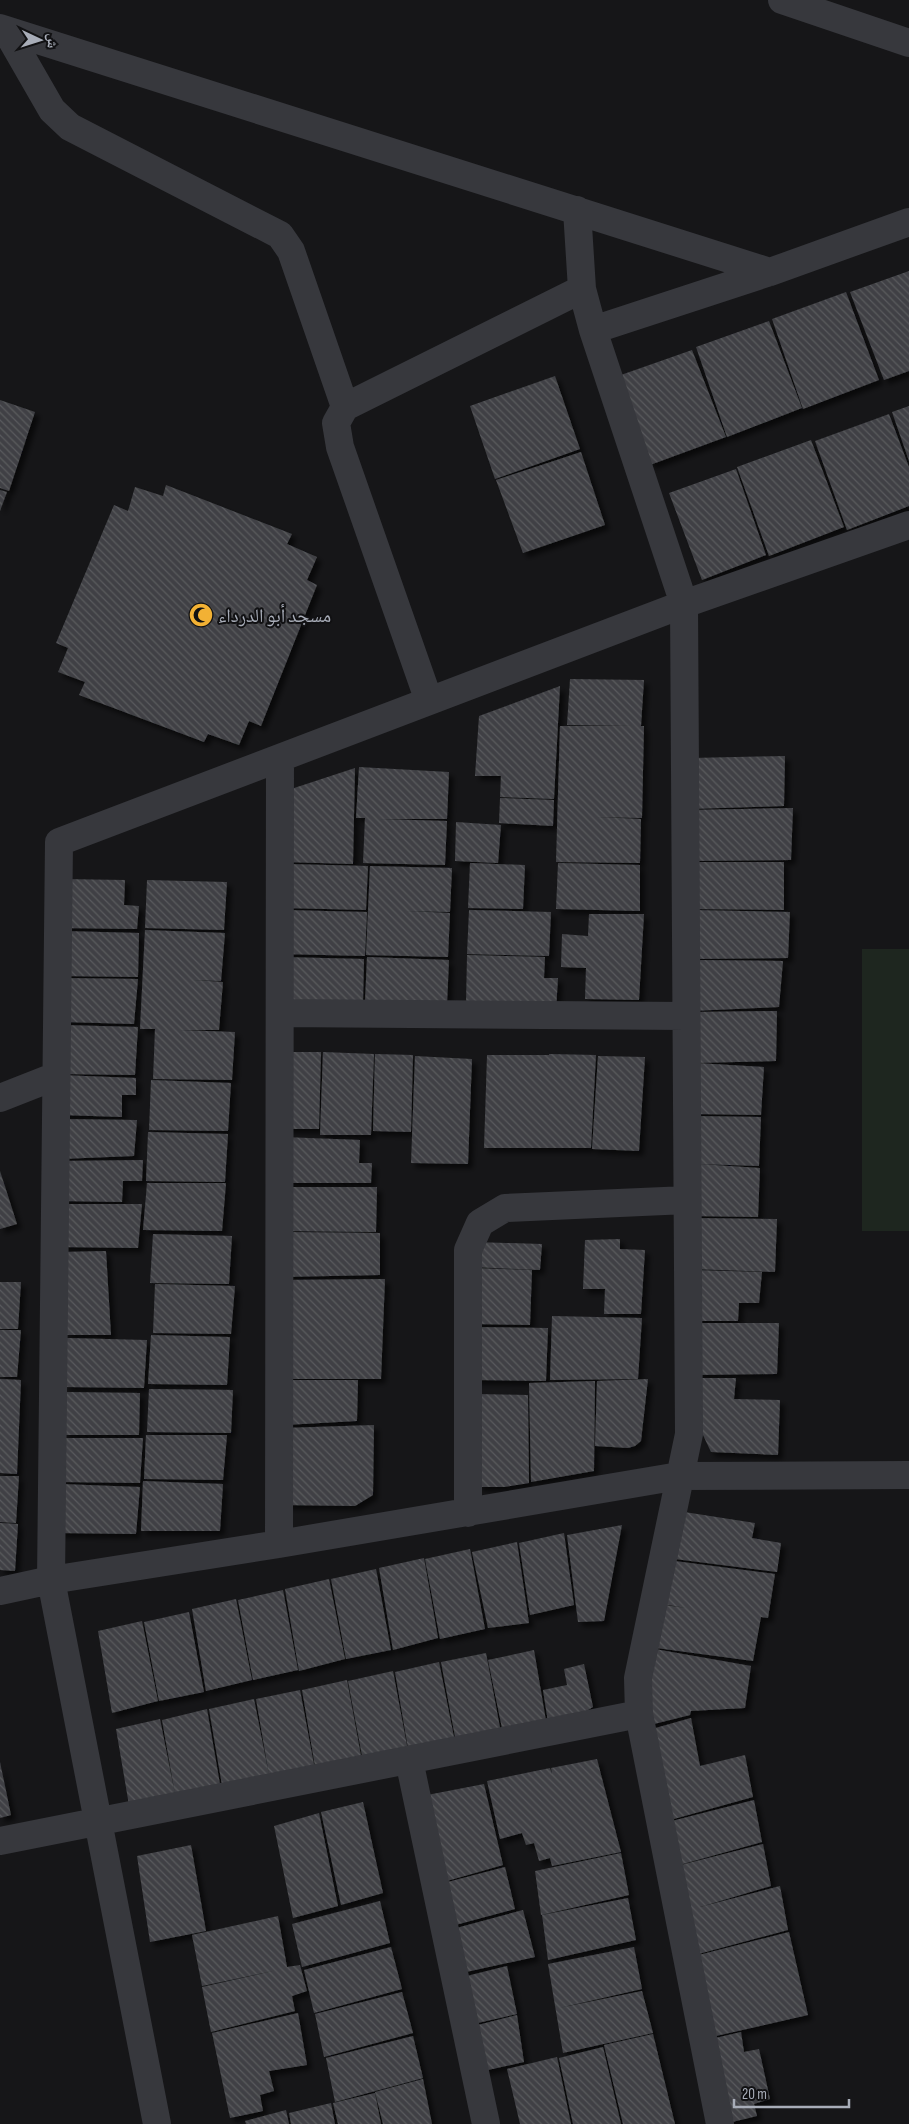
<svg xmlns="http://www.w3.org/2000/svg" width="909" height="2124" font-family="'Sofia Sans Condensed','Noto Naskh Arabic',sans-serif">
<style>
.garden{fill:#1e261f}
.building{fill:url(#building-back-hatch);filter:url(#shadow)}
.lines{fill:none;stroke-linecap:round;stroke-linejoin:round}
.minor{stroke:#37383d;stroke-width:28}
.labels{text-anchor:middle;stroke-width:4;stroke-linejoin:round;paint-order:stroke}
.poi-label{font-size:19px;fill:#a8adb8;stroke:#111113;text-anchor:start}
</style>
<defs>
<pattern id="building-back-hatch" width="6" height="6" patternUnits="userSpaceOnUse" patternTransform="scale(1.25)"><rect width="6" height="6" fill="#404145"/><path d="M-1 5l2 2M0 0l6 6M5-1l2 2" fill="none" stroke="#595a5e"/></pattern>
<filter id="shadow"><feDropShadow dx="4.5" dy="4.5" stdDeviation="2.5" flood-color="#0009"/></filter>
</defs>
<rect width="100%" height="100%" fill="#161618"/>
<!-- garden -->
<path class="garden" d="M862,949H909V1231H862Z"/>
<!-- building -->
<path class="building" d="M909,271V371L884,380L850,292Z
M846,292L879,380L803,409L772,319Z
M769,321L802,408L727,437L696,347Z
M692,350L726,437L650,465L618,376Z
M555,376L580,449L495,479L470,406Z
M0,400L35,412L9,491L0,488Z
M909,406V461L892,412Z
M889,414L909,467V506L847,530L815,441Z
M811,440L844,527L769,556L737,467Z
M581,452L605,525L523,553L496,480Z
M736,469L766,555L702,580L669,493Z
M166,485L292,534L287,544L317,557L307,580L317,585L261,726L249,721L239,745L208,734L204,742L79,695L85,682L58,672L68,648L56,643L114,505L128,511L135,487L163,496Z
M0,490L7,492L0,511Z
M570,679L644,680L641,726H644L642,818L596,817L641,819L640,863L556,862L560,726H633L567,725Z
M560,686L554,799L500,797L501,776H475L479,716Z
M785,756L784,806L689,809L691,758Z
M359,767L449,772L447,819H379L447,821L445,865L363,863L365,818H356Z
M355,768L353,864L284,862L285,791Z
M500,798L554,800L553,826L499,823Z
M793,808L791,860L689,861V810Z
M456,822L501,825L498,863L455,861Z
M689,862H784V910L690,909Z
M470,863L525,865L523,909L468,908Z
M558,863L640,865V911L556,909Z
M286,864L368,866L366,910L284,908Z
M370,866L452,868L450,912L405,911L450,913L448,957L366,955Z
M62,879L125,880L124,905L139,906L137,929L60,928Z
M147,880L227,882L224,930L145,928Z
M284,910L367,912L365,956L282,954Z
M469,910L551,912L549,956L467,954Z
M689,910L790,912L788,958L689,959Z
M589,914H644L639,1000L585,999L586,968L561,967L562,934L588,936Z
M145,930L225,933L221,981L192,980L223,982L219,1030H179L235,1032L232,1080L153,1079L155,1029H140Z
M63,931L139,933L138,977L61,976Z
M467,955L545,957L544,978H558L556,1010L466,1004Z
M282,957L364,959L363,1002L281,1001Z
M367,957L449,960L447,1004L365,1002Z
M692,960L783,961L779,1007L691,1011Z
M63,978L138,979L134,1024L64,1022Z
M777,1011L776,1061L694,1063L695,1012Z
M62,1025L138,1027L135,1075L60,1074Z
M283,1052H321L319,1129H280Z
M323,1052L374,1054L371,1135H320Z
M375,1054L413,1055L411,1132L373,1131Z
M549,1054L596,1055L591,1148H484L487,1055H549Z
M415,1056L472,1059L468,1164L411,1163Z
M598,1056L645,1057L639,1151L592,1149Z
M696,1063L764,1067L761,1115L695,1114Z
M60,1075L136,1078V1095H122V1117L61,1115Z
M151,1080L231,1083L228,1131L149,1130Z
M693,1116L761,1117L759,1166L698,1164L760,1168L758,1217L691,1216Z
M61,1119L137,1120L134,1156L61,1159Z
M148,1132L228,1134L225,1182L146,1181Z
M283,1137L360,1140L359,1163H372L371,1183H282Z
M143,1160L142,1181H123L122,1202L61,1201L60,1161Z
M0,1171L17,1224L0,1229Z
M147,1183H226L222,1231L143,1230Z
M283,1187H377L376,1232L283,1231Z
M61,1204H142L138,1248L59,1247Z
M693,1218L777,1219L775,1272L692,1269Z
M282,1232L380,1233V1275L282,1277Z
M153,1234L232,1236L229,1284L150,1283Z
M620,1239V1249L645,1250L641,1314H604L605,1289H583L585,1240Z
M473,1242L542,1244L540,1270L473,1267Z
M106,1251L111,1335H65L62,1252Z
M473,1268L532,1270L530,1325L473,1324Z
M691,1270L762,1272L759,1303H739L738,1321H691Z
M385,1279L381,1379H284V1280Z
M0,1282H21L18,1329H0Z
M155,1284L235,1286L231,1334L153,1333Z
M552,1316L642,1318L638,1379L550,1380Z
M694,1323H779L777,1374L694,1375Z
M472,1327L548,1328L546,1381L472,1380Z
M0,1330H21L17,1377H0Z
M151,1335L230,1337L227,1385L148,1384Z
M67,1338L147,1340L144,1388L65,1387Z
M697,1378H736L734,1399L780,1400L778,1455L711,1452L696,1420Z
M0,1379L21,1380L17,1474L0,1473Z
M648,1379L641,1441L635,1446L628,1448L595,1446L597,1381Z
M285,1380H358L357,1421L285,1425Z
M595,1381L594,1471L531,1482L529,1383Z
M149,1389L233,1390L231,1433L147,1432Z
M65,1392L140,1393L139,1435H64Z
M475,1394L528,1395L529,1483L504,1487H478Z
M374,1425L373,1495L355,1506L283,1505L284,1428Z
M146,1435H227L223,1480L144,1479Z
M63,1438H143L140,1483L61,1482Z
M0,1476H19L16,1523L0,1522Z
M143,1481L223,1484L220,1531H141Z
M60,1484L140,1487L136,1534L57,1533Z
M678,1511L755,1523L752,1538L781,1543L777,1572L667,1558Z
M0,1523L18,1524L15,1571L0,1570Z
M622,1525L604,1621L578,1622L567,1535Z
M564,1533L574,1605L530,1615L519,1543Z
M517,1542L529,1623L488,1628L472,1552Z
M470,1549L485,1629L440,1639L425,1559Z
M424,1558L438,1638L393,1650L379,1568Z
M667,1560L775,1574L768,1618L761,1617L753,1661L649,1647L657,1604L686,1608L657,1603Z
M376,1569L391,1650L346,1659L331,1579Z
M329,1579L345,1659L299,1671L285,1589Z
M283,1590L298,1670L253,1680L238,1600Z
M236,1599L252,1680L206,1691L192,1609Z
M189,1612L204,1692L159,1701L144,1622Z
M142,1621L158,1701L112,1713L98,1631Z
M649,1648L751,1666L745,1708L691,1711L690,1715L646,1726Z
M534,1650L546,1721L503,1733L488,1660Z
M486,1653L501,1733L456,1742L441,1662Z
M439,1662L455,1742L409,1754L395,1672Z
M584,1664L593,1707L573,1719L548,1722L543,1690L567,1685L564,1669Z
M393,1671L408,1751L363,1761L348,1681Z
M347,1680L362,1761L316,1772L302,1690Z
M300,1690L315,1770L223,1791L209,1709L254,1699L269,1775L256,1699Z
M207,1709L221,1790L130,1811L116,1729L160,1719L175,1794L162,1720Z
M691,1718L700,1766L745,1755L753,1797L663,1822L645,1731Z
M597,1759L621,1852L552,1866L550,1858L539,1861L534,1843L526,1845L522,1833L500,1839L487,1781L550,1768L552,1774L551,1768Z
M0,1762L11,1815L0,1818Z
M484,1784L503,1865L440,1883L422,1796Z
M754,1800L762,1842L672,1867L664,1823Z
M363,1802L383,1893L341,1905L321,1812Z
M319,1813L338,1906L293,1918L274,1826Z
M763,1844L771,1886L700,1907L780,1886L788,1930L691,1956L673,1867Z
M191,1845L206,1931L150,1942L137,1856Z
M621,1853L629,1895L541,1915L535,1871Z
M505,1867L515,1909L448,1927L440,1884Z
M628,1898L636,1940L548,1960L542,1915Z
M380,1901L390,1943L302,1967L292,1924Z
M523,1910L535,1957L457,1974L449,1930Z
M278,1916L287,1967L300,1965L307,1991L292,1996L295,2011L211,2032L202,1987L277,1970L202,1986L192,1935Z
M789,1932L808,2015L707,2038L691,1957Z
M391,1947L402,1989L314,2013L304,1970Z
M634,1947L642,1989L559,2008L642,1991L653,2033L563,2053L548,1964Z
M507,1966L517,2014L469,2025L459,1978Z
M402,1992L413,2033L324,2057L315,2014Z
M298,2013L307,2065L269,2071L274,2091L260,2095L263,2111L230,2118L212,2033Z
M517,2015L524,2062L479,2072L470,2027Z
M741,2032L744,2052L759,2049L770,2099L754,2104L757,2116L724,2124L707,2040Z
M653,2034L675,2124H623L604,2045Z
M413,2036L423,2078L335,2102L326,2058Z
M603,2047L621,2124H573L559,2058Z
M557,2057L571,2124H520L507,2069Z
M423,2079L432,2124H383L375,2092Z
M375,2093L381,2124H338L333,2103Z
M331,2103L335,2124H291L289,2113Z
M286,2110L289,2124H246L245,2121Z"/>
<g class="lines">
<!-- minor -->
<path class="minor" d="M782,0L909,43
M0,28L770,272
M6,30L52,110L70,127L280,235L291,251L345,407
M577,210L582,289L593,330L684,604L689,1434L638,1678L639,1714L720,2124
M593,330L770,272L909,222
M429,701L340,447L336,423L345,407L582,289
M280,1013L686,1016
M0,1098L56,1076
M468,1513V1250L480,1223L505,1208L687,1200
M279,1544L280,758
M0,1591L51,1580L279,1544L679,1476L909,1475
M409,1760L486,2124
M0,1841L639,1714
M157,2124L51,1580L59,842L684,604L909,525"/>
</g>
<!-- icons -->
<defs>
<g id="mosque-disc" transform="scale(1.25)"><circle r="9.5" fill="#f2b134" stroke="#111113"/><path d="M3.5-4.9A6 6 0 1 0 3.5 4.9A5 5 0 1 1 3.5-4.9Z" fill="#111"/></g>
</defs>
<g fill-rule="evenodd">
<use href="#mosque-disc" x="201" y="615"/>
</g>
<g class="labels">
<!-- poi labels -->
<g class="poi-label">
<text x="218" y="622">مسجد أبو الدرداء</text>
</g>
</g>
<!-- north arrow -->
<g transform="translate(40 40) rotate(94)" stroke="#111113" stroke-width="4" paint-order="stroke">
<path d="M0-4L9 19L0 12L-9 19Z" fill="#a8adb8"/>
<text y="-8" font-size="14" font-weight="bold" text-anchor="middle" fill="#a8adb8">ش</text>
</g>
<!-- scale -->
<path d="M734 2099v8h115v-8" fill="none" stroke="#a8adb8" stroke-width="2.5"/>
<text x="742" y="2099" font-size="15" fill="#a8adb8" stroke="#111113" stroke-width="4" paint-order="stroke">20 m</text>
</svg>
